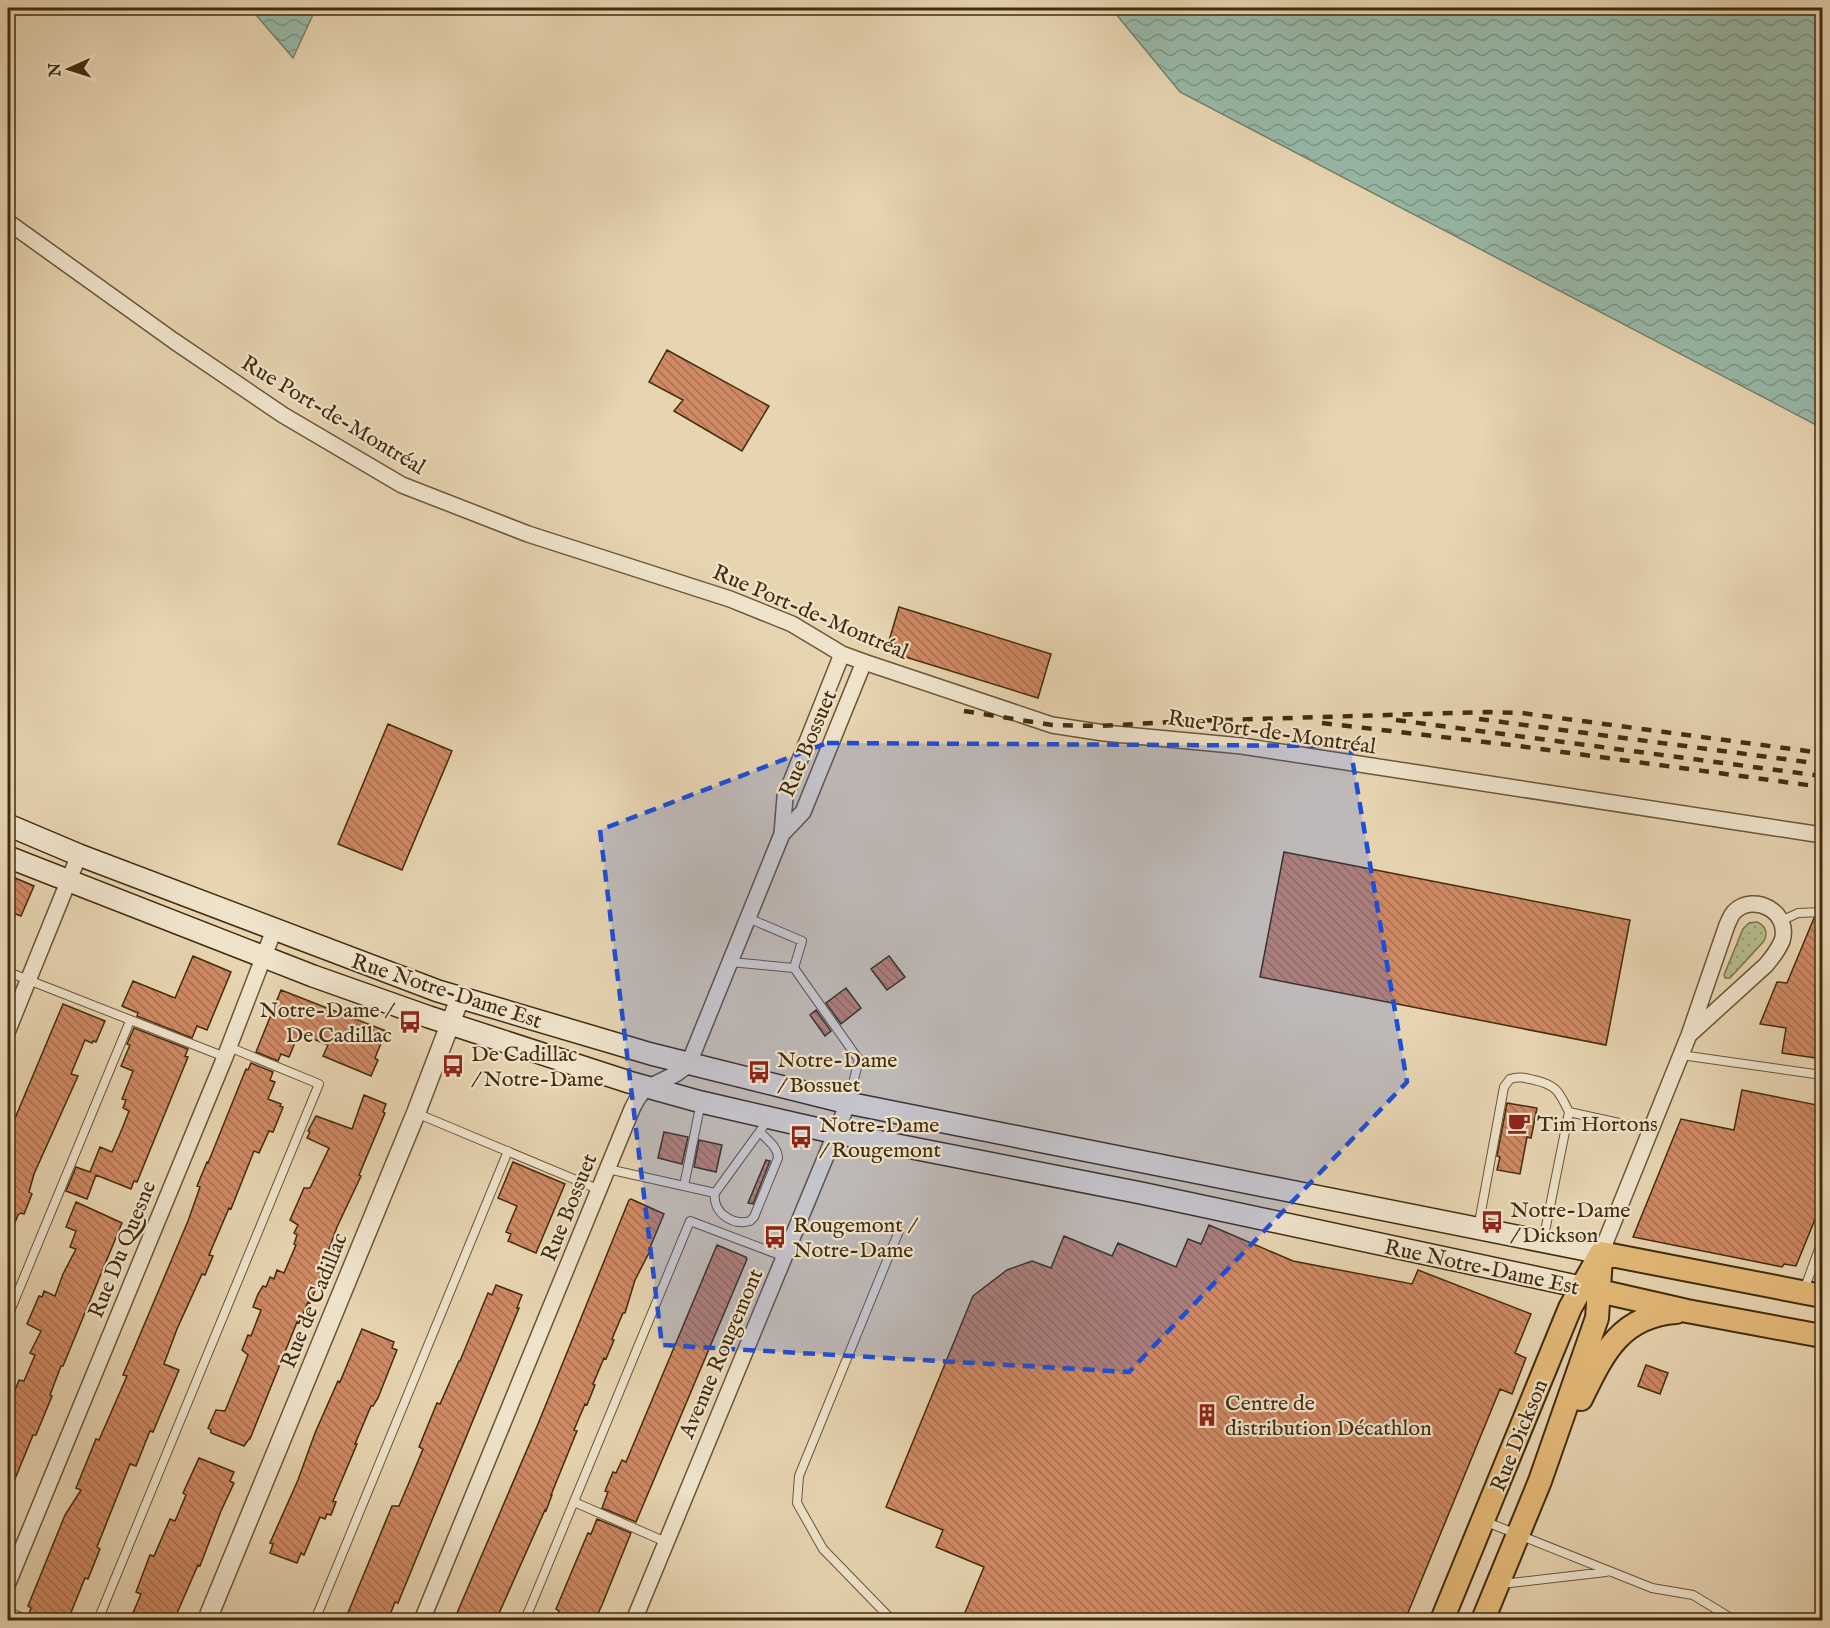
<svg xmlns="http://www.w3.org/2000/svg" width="1830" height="1628" font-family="'IM FELL English',serif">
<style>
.grass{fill:url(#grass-dots);stroke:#7c744c;stroke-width:1.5}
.water{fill:url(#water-waves);stroke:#758069;stroke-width:1.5}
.building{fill:url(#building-back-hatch);stroke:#422c0c;stroke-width:1.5}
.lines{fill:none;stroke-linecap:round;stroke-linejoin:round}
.service-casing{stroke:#6b5635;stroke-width:10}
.minor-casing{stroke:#6b5635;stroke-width:18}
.tertiary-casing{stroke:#6b5635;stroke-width:21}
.secondary-casing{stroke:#422c0c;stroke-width:24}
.primary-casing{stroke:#422c0c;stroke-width:26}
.service{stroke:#efe3cc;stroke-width:8}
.minor{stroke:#efe3cc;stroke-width:15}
.tertiary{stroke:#efe3cc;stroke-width:18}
.secondary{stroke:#efe3cc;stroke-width:21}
.primary{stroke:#e4ba78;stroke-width:22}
.rail{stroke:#422c0c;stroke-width:4.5;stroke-dasharray:10 10;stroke-linecap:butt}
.marked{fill:#1d4ed8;fill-opacity:0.2;stroke:#1d4ed8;stroke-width:4.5;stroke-dasharray:12 8;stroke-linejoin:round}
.labels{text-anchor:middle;stroke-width:4.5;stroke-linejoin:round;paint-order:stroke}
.street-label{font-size:22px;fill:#422c0c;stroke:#efe3cc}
.poi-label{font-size:22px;fill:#422c0c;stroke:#efe3cc;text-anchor:start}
</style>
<defs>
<pattern id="grass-dots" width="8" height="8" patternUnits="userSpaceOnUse" patternTransform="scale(1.5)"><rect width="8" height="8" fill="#b6bd8c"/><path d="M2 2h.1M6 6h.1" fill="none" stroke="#969a71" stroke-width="1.8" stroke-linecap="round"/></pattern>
<pattern id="water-waves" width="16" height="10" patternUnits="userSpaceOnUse" patternTransform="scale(1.5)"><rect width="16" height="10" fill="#97b8a7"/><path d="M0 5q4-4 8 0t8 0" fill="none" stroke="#7d9686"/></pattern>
<pattern id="building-back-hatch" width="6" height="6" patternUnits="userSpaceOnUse" patternTransform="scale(1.5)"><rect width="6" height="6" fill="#cf8964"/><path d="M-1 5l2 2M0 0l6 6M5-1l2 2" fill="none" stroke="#aa7051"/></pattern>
</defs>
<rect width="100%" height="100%" fill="#e7d4b1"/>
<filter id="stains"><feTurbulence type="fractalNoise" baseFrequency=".00333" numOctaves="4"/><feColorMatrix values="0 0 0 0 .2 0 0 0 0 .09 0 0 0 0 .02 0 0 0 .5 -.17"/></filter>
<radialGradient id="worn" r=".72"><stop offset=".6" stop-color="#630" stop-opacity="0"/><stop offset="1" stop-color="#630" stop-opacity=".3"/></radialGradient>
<!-- grass -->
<path class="grass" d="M1757,922C1766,926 1768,933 1764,941L1730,978H1725L1724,975L1743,929L1749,923Z"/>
<!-- water -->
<path class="water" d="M250,8H316L293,58Z
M1111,8H1822V428L1180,92Z"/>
<!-- building -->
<path class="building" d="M667,350L769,406L742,451L674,411L683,400L649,382Z
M899,607L1051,654L1038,698L886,651Z
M388,724L452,751L402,870L338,844Z
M1284,852L1630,920L1606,1045L1260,977Z
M8,875L34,886L21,916L8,911Z
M1814,918H1822V1059L1782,1053L1786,1028L1760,1024L1777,982L1787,983Z
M193,956L231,972L207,1030L197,1026L192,1038L137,1016L138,1013L122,1006L133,981L175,998Z
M889,956L905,977L887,990L871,969Z
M846,988L861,1008L841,1024L826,1003Z
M281,990L386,1031L375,1058L378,1060L371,1076L323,1056L328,1045L299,1033L289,1057L281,1054L278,1061L256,1052Z
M63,1004L105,1021L96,1042L93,1041L92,1043L85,1040L71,1074L78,1076L34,1174L29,1192L32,1194L24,1214L21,1213L18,1215L8,1240V1135Z
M816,1010L831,1031L825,1036L810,1015Z
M134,1028L188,1049L185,1056L188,1057L137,1182L134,1181L131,1189L96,1175L87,1199L66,1191L76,1167L90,1172L100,1147L112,1152L122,1129L129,1111L123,1108L126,1100L122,1099L133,1071L121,1066L130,1045L127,1044Z
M251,1063L273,1072L270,1080L275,1082L268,1099L281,1104L280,1106L283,1107L282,1110L273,1132L269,1131L259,1153L254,1151L231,1209L229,1208L209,1255L213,1256L205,1275L202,1274L177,1329L164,1364L179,1370L153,1432L150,1431L136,1466L130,1464L97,1547L100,1549L88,1579L85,1578L68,1620H46L29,1614L31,1608L28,1606L65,1515L81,1490L76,1488L96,1439L99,1440L127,1376L123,1375L188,1221L200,1187L197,1186L207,1162L208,1163L246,1069L248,1070Z
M1742,1090L1822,1106V1202L1796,1266L1784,1264L1782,1267L1633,1237L1681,1119L1734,1130Z
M364,1095L386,1104L383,1112L385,1113L359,1175L361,1176L337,1227L325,1260L327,1261L310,1303L308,1302L299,1323L297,1322L250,1439H249L244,1446L211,1433V1430L208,1428L216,1410L225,1411L248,1355L242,1350L248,1335L251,1336L261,1310L253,1307L258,1294L263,1286L266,1287L270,1277L274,1279L277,1270L284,1273L296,1245L294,1244L297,1235L294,1233L298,1225L290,1220L304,1188H310L329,1148L307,1138L310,1132L308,1131L316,1116L352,1129Z
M1507,1103L1537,1108L1531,1138L1527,1137L1520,1174L1497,1170L1500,1157L1497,1156Z
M664,1132L688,1137L682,1164L658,1158Z
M699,1140L722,1145L716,1172L694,1167Z
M766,1160L770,1161L753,1204L748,1203Z
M513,1162L565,1184L536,1253L508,1241L511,1234L506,1232L517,1206L498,1198Z
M631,1199L664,1214L649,1250L650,1251L635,1280L625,1313H623L612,1339L614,1340L606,1359L604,1358L593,1384L595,1385L587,1405L585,1404L574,1430L577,1431L551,1495H552L546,1511L545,1510L496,1620H454L538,1424L629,1200Z
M76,1202L122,1223L63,1366H61L50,1395L52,1396L36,1435H33L8,1496V1408L19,1380L24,1381L35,1355L30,1353L41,1331L27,1324L39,1296L42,1297L44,1291L55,1296L63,1274L76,1249L70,1247L76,1231L66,1227Z
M1209,1225L1293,1261L1412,1284L1418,1270L1531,1314L1515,1353L1526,1358L1512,1394L1500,1389L1405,1620H962L984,1567L936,1547L943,1530L886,1507L973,1296L1007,1270L1032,1261L1051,1268L1064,1236L1112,1256L1118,1243L1176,1267L1188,1239L1201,1244Z
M717,1245L746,1257L747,1259L636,1522L602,1508L608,1492L605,1491L613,1472L616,1473L622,1460L626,1462Z
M496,1285L522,1295L517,1308H519L398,1603L395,1602L388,1620H345L392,1506H399L411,1478L423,1449L419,1447L437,1403L440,1404L459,1361H460L488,1293L492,1295Z
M362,1329L394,1342L392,1348L397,1350L378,1398L373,1406H371L355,1444H357L333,1501L336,1502L331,1515L327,1514L325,1519L320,1517L304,1555L301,1553L297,1563L270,1553L273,1544L270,1543L298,1480L315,1433L338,1381L340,1382Z
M1646,1365L1668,1373L1660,1394L1638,1386Z
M199,1458L234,1472L230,1481L234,1483L221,1511L200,1566L198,1565L174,1620H130L141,1594L136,1592L150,1555L154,1556L170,1519L175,1521L186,1495L183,1493Z
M597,1519L631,1533L602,1605L595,1620H555L559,1611L556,1609L588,1533L591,1534Z"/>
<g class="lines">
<!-- service casing -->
<g class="service-casing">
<path id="service" d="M748,918L802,941L794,968
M1781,921L1798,913L1822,912
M731,962L794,968L859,1060L848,1102
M8,972L225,1057
M1681,1055L1822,1075
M1569,1112L1651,1130
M416,1113L600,1190
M608,1169L715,1193L768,1120
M684,1186L701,1102
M715,1193C712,1212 732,1226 750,1221L754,1217L778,1158C778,1147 767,1140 760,1132
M1478,1228L1504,1087L1510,1079C1519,1076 1526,1078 1534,1080C1557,1085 1559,1092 1569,1112L1543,1241
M1804,1290L1822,1241
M8,1316L130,1021
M574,1502L666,1542
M1484,1521L1652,1588L1693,1595L1734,1620
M1502,1584L1606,1572
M8,1612L28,1620
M98,1620L319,1084L229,1047
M315,1620L508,1151
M525,1620L690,1221L785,1257
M892,1620L823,1549L797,1503L799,1476L899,1231"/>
</g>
<!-- minor casing -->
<g class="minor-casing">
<path id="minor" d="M8,222L174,341L283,415L402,485L528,534L730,599L792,624L842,654L864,662L1052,725L1104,733L1242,746L1822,835
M782,834L803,812L864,662
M8,1030L79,855
M1601,1253L1689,1035L1727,925C1729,921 1731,915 1734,912C1754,892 1791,912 1782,941C1778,950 1772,958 1766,965L1689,1035
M8,1583L225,1057L274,930
M422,1620L632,1109C636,1101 639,1094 647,1089C661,1079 677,1077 689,1063L782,834L785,797L842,654
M634,1620L848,1103"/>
</g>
<!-- tertiary casing -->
<g class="tertiary-casing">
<path id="tertiary" d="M207,1620L416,1113L460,998"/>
</g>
<!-- secondary casing -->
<g class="secondary-casing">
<path id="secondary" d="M8,825L79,855L438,991L651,1054L848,1103L1601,1253
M8,857L313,976L429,1017L629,1082L701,1102L836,1133L1141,1193L1581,1287"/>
</g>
<!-- primary casing -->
<g class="primary-casing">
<path id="primary" d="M1601,1253L1822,1296
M1586,1288L1687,1311L1822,1336
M1581,1399C1603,1354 1620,1316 1676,1312
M1442,1620L1570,1308L1601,1253
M1483,1620L1540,1481L1597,1318L1601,1258"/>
</g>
<!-- service -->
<use href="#service" class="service"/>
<!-- minor -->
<use href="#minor" class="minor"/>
<!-- tertiary -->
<use href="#tertiary" class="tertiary"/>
<!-- secondary -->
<use href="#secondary" class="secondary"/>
<!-- primary -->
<use href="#primary" class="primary"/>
<!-- rail -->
<path class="rail" d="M964,711L1052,725L1100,726L1189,721L1488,712L1522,713L1822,753
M1479,719L1822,764
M1396,720L1822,776
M1322,723L1511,745L1822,787"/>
</g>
<!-- marked area -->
<path class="marked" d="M827,743L1350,746L1407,1082L1129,1372L662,1345L600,830Z"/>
<!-- icons -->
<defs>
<g id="bus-bare" transform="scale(1.8)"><path d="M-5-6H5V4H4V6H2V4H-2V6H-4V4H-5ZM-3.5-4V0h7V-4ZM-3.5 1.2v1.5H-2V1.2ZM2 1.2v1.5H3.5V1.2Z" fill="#8f2418" stroke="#efe3cc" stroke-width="2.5" paint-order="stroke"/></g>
<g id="cafe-bare" transform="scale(1.8)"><path d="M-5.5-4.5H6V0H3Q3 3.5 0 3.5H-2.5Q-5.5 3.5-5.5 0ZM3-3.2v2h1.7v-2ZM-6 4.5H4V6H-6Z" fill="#8f2418" stroke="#efe3cc" stroke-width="2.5" paint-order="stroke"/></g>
<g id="building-bare" transform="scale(1.8)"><path d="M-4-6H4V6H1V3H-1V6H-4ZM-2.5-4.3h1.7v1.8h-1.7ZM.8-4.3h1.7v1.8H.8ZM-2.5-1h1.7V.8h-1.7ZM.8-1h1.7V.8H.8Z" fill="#8f2418" stroke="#efe3cc" stroke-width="2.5" paint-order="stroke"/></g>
</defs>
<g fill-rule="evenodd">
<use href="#bus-bare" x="410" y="1022"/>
<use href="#bus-bare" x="453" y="1066"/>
<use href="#bus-bare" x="759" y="1072"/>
<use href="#cafe-bare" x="1519" y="1123"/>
<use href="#bus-bare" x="801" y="1137"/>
<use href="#bus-bare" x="1492" y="1222"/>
<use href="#bus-bare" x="775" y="1237"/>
<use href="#building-bare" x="1207" y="1415"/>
</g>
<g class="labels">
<!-- street labels -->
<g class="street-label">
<text transform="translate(334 414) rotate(31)" y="8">Rue Port-de-Montréal</text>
<text transform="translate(811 611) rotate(23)" y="8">Rue Port-de-Montréal</text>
<text transform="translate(1272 731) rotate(8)" y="8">Rue Port-de-Montréal</text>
<text transform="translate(807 743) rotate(-67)" y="8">Rue Bossuet</text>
<text transform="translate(447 990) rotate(18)" y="8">Rue Notre-Dame Est</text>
<text transform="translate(568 1207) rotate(-68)" y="8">Rue Bossuet</text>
<text transform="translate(121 1249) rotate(-68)" y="8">Rue Du Quesne</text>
<text transform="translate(1482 1266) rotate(12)" y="8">Rue Notre-Dame Est</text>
<text transform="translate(313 1300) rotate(-68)" y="8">Rue de Cadillac</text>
<text transform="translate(720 1353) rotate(-67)" y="8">Avenue Rougemont</text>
<text transform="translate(1518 1435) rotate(-68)" y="8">Rue Dickson</text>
</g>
<!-- poi labels -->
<g class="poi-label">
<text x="392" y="1017" text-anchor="end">Notre-Dame /<tspan x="392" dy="25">De Cadillac</tspan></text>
<text x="471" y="1061">De Cadillac<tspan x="471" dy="25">/ Notre-Dame</tspan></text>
<text x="777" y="1067">Notre-Dame<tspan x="777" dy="25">/ Bossuet</tspan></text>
<text x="1537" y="1131">Tim Hortons</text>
<text x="819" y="1132">Notre-Dame<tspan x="819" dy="25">/ Rougemont</tspan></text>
<text x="1510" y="1217">Notre-Dame<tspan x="1510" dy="25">/ Dickson</tspan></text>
<text x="793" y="1232">Rougemont /<tspan x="793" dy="25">Notre-Dame</tspan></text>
<text x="1225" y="1410">Centre de<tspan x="1225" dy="25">distribution Décathlon</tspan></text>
</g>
</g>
<!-- margin -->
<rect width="1830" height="1628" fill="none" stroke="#e7d4b1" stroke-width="30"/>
<rect x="9" y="9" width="1812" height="1610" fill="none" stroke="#422c0c" stroke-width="3"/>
<rect x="15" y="15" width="1800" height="1598" fill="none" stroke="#422c0c" stroke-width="1.5"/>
<!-- north arrow -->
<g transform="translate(69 69) rotate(267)" stroke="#efe3cc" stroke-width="4.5" paint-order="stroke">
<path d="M0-4.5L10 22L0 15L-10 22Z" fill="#422c0c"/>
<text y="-9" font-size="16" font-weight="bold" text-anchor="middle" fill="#422c0c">N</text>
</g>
<rect width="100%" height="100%" filter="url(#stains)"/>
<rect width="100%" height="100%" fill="url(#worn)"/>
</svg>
